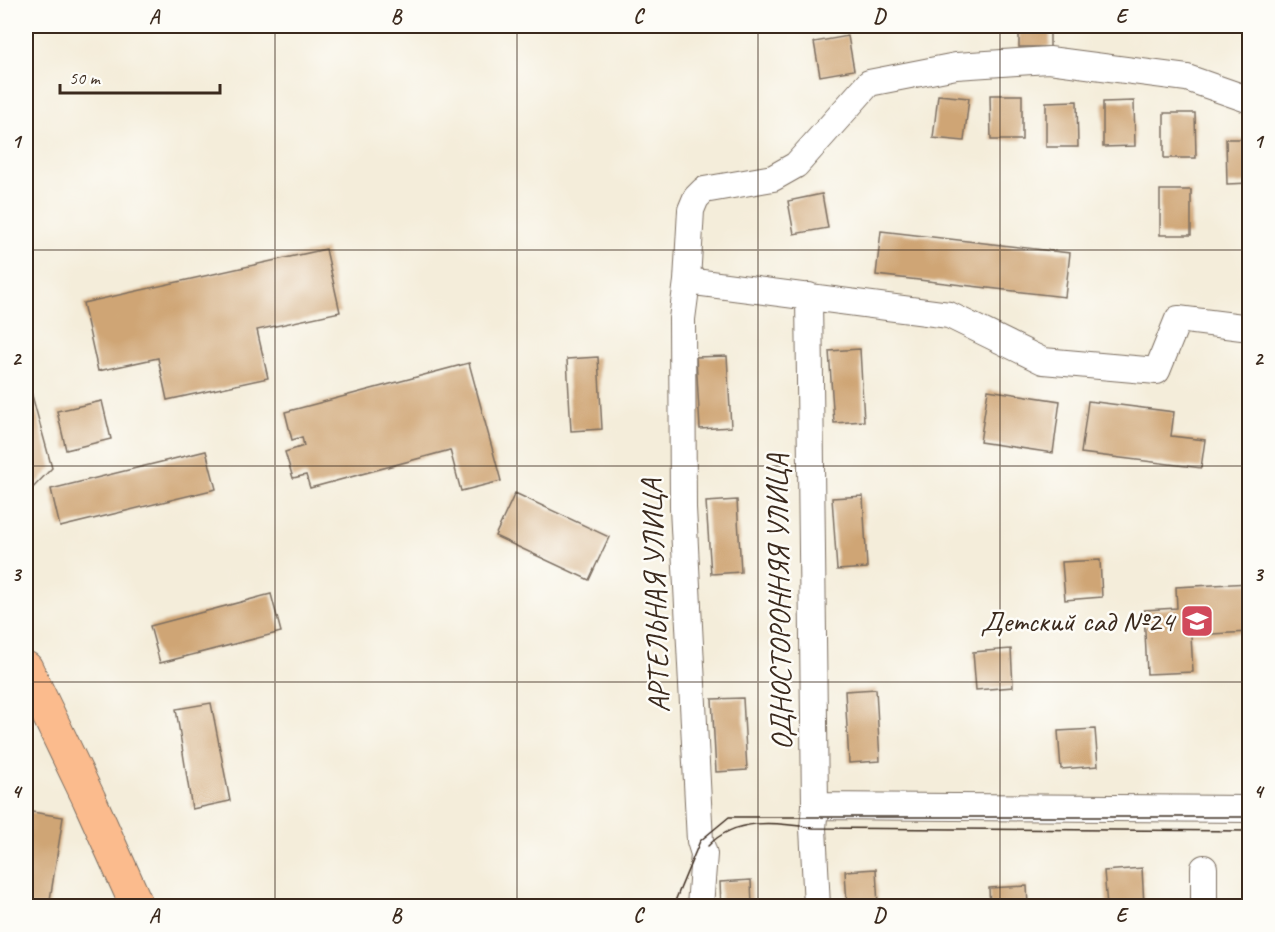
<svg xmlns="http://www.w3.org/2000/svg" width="1275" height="932" font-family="Caveat,sans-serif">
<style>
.building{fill:#cfa574}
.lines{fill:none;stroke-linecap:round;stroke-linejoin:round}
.minor-casing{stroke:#7c6e60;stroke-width:28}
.major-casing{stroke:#7c6e60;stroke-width:35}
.minor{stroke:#fff;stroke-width:26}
.major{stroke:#fbbb8d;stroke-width:33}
.tram{stroke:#3b2a1e;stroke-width:1.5}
.grid{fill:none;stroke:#3b2a1e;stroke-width:1.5;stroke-opacity:0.55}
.labels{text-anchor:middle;stroke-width:5;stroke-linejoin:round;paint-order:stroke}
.street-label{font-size:30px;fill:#3b2a1e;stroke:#fdfcf7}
.poi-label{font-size:30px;fill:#3b2a1e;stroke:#fdfcf7;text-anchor:end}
.neatline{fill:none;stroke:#3b2a1e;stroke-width:2}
.grid-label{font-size:20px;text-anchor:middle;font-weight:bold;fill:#3b2a1e}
</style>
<rect width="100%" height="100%" fill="#fdfcf7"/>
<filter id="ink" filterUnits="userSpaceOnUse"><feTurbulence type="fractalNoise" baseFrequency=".0167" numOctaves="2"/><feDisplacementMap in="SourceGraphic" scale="12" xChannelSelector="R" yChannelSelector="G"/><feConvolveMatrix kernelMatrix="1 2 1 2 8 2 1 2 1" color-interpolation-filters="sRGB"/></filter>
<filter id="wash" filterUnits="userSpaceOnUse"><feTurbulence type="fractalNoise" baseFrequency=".008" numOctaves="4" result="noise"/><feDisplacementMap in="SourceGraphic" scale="24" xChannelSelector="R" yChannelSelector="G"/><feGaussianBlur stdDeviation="1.35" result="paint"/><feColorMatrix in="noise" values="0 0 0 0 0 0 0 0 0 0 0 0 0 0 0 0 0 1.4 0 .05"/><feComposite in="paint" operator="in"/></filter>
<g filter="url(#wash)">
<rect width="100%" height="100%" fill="#f4edda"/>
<g id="blocks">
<!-- building -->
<path class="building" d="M1019,26H1050V47H1019Z
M848,36L854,70L820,76L814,42Z
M938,95L969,98L964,141L933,138Z
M990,95H1022V140H991Z
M1077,101L1078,147H1046V102Z
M1134,101L1135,146L1103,147V102Z
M1164,113H1195L1196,158H1164Z
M1226,139H1250V183L1227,184Z
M1160,190H1191V235H1160Z
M822,194L828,228L794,234L788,201Z
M881,231L1070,253L1065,297L876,275Z
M326,249L340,312L257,330L268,378L167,400L158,358L98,371L83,303Z
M860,349L864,421L834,423L829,351Z
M727,356L731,427L700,429L696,357Z
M598,357L602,429L571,431L567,359Z
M469,363L501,481L461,491L450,450L310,488L306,475L293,478L285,452L304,446L302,437L292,440L285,412Z
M28,381L52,468L26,495V382Z
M988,390L1060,401L1053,453L980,442Z
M102,401L111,439L66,450L57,411Z
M1088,401L1174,412L1171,436L1205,440L1201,468L1081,453Z
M206,451L216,489L60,527L51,489Z
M515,493L609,537L589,580L495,536Z
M863,496L867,568L837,570L832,498Z
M737,500L741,572L711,574L706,502Z
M1100,560L1102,597L1065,600L1062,562Z
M1250,583V632L1191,635L1193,672L1147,674L1144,610L1177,608L1176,587Z
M271,594L281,632L160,663L150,626Z
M1011,649L1013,687L976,690L973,652Z
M876,689L880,761L849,763L845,691Z
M743,698L747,770L716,772L712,699Z
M211,703L230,801L192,809L176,709Z
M1095,729L1098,766L1061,769L1058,731Z
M26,811L63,817L49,906H26Z
M1142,868L1144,906H1107L1104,871Z
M876,869L878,906H847L845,871Z
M751,880L752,906H721L720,882Z
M1027,886L1028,906H990L989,888Z"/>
</g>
</g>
<g filter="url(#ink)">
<use href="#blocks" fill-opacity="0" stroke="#7c6e60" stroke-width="1.5"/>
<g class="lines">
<!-- minor casing -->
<g class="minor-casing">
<path id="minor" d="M687,281L949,315L1043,361L1157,371L1178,319L1242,327
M809,296L815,806L813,828L817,906
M815,806L1250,809
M700,906L704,854L700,841L683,508L682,319L687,281L691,210L696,198L704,190L773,178L796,165L869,83L956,66L1049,60L1187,78L1250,100
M1204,906V868"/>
</g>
<!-- major casing -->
<g class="major-casing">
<path id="major" d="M26,668L89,799L137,906"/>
</g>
<!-- minor -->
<use href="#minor" class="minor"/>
<!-- major -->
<use href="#major" class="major"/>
<!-- tram -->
<path class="tram" d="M708,846C735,817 777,822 813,828L1250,831
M673,906L700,841L729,817H1250"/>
</g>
</g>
<!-- grid -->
<path class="grid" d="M275,26V906M517,26V906M758,26V906M1000,26V906M26,250H1250M26,466H1250M26,682H1250"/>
<!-- icons -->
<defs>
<g id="school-square" transform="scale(1.725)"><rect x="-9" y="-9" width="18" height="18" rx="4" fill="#d1495b" stroke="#fdfcf7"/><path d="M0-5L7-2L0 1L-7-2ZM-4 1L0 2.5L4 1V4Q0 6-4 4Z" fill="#fff"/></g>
</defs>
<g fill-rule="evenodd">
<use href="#school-square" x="1197" y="621"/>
</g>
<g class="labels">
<!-- street labels -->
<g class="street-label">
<text transform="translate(655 596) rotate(-92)" y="10">АРТЕЛЬНАЯ УЛИЦА</text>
<text transform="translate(779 602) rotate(-91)" y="10">ОДНОСТОРОННЯЯ УЛИЦА</text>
</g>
<!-- poi labels -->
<g class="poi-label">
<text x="1174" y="631">Детский сад №24</text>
</g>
</g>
<!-- margin -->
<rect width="1275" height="932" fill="none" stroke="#fdfcf7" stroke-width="66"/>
<!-- scale -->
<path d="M60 84v9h160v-9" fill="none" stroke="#3b2a1e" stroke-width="3"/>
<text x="69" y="84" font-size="18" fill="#3b2a1e" stroke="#fdfcf7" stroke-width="4.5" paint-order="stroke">50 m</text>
<rect x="33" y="33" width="1209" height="866" class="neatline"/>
<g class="grid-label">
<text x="154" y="23">A</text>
<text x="396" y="23">B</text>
<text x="638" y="23">C</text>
<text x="879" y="23">D</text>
<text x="1121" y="23">E</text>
<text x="16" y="148">1</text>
<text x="1258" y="148">1</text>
<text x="16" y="365">2</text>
<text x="1258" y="365">2</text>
<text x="16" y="581">3</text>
<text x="1258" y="581">3</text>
<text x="16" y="798">4</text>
<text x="1258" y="798">4</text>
<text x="154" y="922">A</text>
<text x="396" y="922">B</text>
<text x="638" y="922">C</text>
<text x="879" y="922">D</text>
<text x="1121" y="922">E</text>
</g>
</svg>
